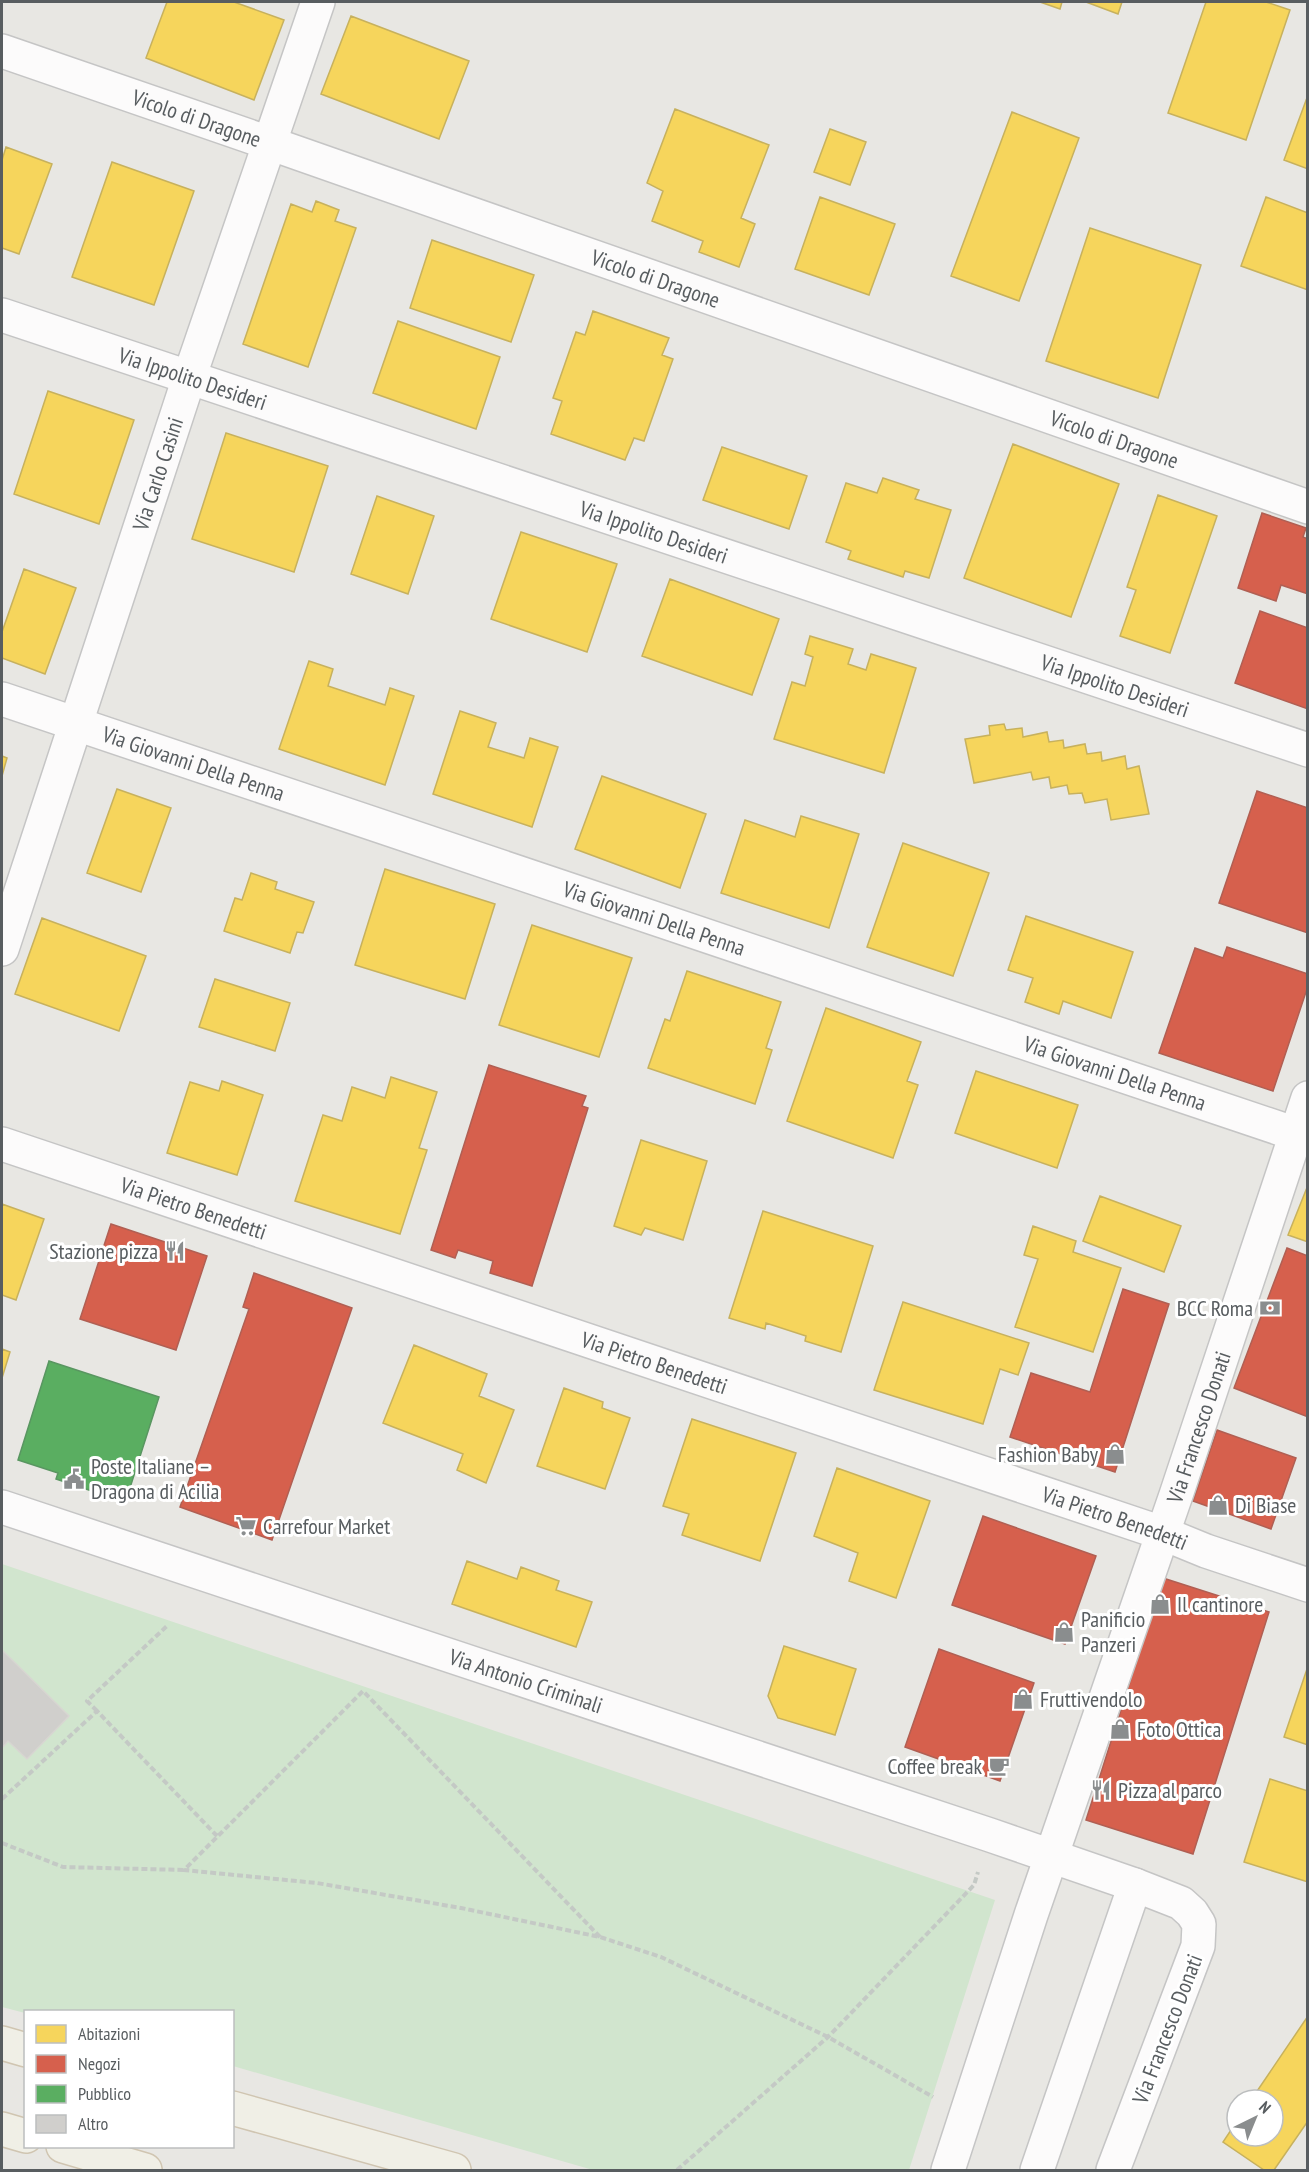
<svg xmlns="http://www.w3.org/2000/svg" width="1309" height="2172" font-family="'PT Sans Narrow',sans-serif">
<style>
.green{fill:#d1e5ce}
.homes{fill:#f6d55c;stroke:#c7b15d;stroke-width:1.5}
.shops{fill:#d6604d;stroke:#b05f53;stroke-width:1.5}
.public{fill:#5aae61;stroke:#599661;stroke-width:1.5}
.building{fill:#d0cfcc;stroke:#d8d6d2;stroke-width:1.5}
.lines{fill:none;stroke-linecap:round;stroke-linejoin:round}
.minor-casing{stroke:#c5c5c5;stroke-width:36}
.major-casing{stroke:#d0c5b1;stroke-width:36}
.path{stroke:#c4c9c5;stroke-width:4;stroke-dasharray:6 3;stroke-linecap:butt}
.minor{stroke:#fcfbfb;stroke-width:33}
.major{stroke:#f0efe6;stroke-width:33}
.labels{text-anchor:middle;stroke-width:6;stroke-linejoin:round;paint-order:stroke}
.street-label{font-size:22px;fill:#585d60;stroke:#fff}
.poi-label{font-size:22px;fill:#585d60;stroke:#fff;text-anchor:start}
</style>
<rect width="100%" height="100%" fill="#e8e7e3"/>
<!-- green -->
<path class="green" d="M2,1564L995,1900L909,2170H593L233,2066L232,2012H26L25,2013L2,2007Z"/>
<!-- homes -->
<path class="homes" d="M167,2H234L284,20L254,100L146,58Z
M1040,2H1062L1060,9Z
M1086,2H1122L1118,14Z
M1206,2H1266L1290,10L1246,140L1168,113Z
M351,16L469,61L439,139L321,94Z
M1308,95V169L1284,160Z
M675,109L769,145L741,218L755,224L739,267L699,252L703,241L652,221L663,191L647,183Z
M1012,112L1079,138L1019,301L951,276Z
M830,129L866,142L850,185L814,172Z
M6,147L52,164L19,254L2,248V160Z
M112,162L194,191L154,305L72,277Z
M820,197L895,224L869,295L795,269Z
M1266,197L1308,213V290L1241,266Z
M316,201L339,210L335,221L356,228L308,367L243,344L291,204L312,212Z
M1090,228L1201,265L1158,398L1046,361Z
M432,240L534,275L511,342L410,308Z
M593,311L669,338L662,355L673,359L644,441L634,438L625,460L551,434L562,401L553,398L576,332L585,335Z
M398,321L500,357L476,429L373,393Z
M48,391L134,420L99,524L14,494Z
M226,433L328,466L294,572L192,539Z
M1013,444L1119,484L1071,617L964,578Z
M722,447L807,476L789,529L703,500Z
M883,478L919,490L915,499L951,510L929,578L905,571L903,577L848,559L851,551L826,542L846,483L877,493Z
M1158,495L1217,516L1170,653L1120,636L1136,590L1127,587Z
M377,496L434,516L408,594L351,574Z
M521,532L617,564L587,652L491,619Z
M24,569L76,588L45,674L2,658V632Z
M670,579L779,619L752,695L642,656Z
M810,636L853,649L848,664L866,670L871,654L916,668L884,773L774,739L792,682L805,686L813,657L805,654Z
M309,661L333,669L328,686L385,705L390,688L414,696L385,785L279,749Z
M460,711L496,723L488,747L524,758L530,738L558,747L532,827L433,794Z
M1004,724L1006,730L1022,728L1023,737L1047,732L1049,742L1063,740L1064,748L1085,744L1087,754L1101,752L1102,761L1125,756L1127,769L1139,766L1149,814L1111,820L1107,799L1085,803L1082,793L1069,794L1067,785L1051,788L1049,777L1033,780L1031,772L974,783L965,739L990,735L989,726Z
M2,756L7,758L2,776Z
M602,776L706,814L680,888L575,849Z
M117,789L171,808L141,892L87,873Z
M801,816L859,834L829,928L721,893L745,820L795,837Z
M903,843L989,873L953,976L867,947Z
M385,869L495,904L465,999L355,965Z
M251,873L277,882L275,889L314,902L303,933L297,932L290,953L224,931L235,898L242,900Z
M1026,916L1133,952L1111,1018L1063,1001L1059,1014L1025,1002L1033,978L1008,970Z
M42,918L146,956L119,1031L15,994Z
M532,925L632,958L599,1057L499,1025Z
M687,971L781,1002L766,1048L772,1050L755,1104L648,1068L665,1019L670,1021Z
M215,979L290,1003L275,1051L199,1027Z
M826,1008L921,1042L907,1081L918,1085L893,1158L787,1121Z
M976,1071L1078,1105L1057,1168L955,1133Z
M391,1077L437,1092L419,1148L427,1150L400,1234L295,1201L323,1115L342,1121L352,1087L385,1098Z
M222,1081L263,1095L237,1175L167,1153L190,1082L219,1091Z
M641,1140L707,1161L683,1240L645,1228L641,1235L614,1226Z
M1308,1185V1242L1288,1235Z
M1100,1196L1181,1226L1164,1272L1083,1241Z
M2,1204L44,1219L16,1300L2,1295Z
M763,1211L873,1246L841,1352L805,1341L806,1336L766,1323L765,1329L729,1318Z
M1033,1226L1076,1241L1073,1252L1121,1268L1093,1352L1015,1327L1038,1259L1024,1255Z
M903,1302L1029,1343L1018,1375L1000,1369L983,1424L874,1390Z
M414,1345L487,1374L479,1396L514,1410L486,1483L457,1470L463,1454L383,1423Z
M2,1349L10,1352L2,1378Z
M564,1388L603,1402L602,1408L630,1418L605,1489L537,1466Z
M692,1419L796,1453L760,1561L682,1535L689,1514L663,1506Z
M837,1468L930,1501L896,1598L849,1581L858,1553L814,1536Z
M467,1561L517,1579L521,1567L559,1581L556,1590L592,1602L576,1647L452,1604Z
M784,1646L856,1669L835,1735L778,1718L768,1696Z
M1308,1666V1745L1284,1737Z
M1270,1779L1308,1791V1882L1244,1862Z
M1308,2016V2121L1274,2170H1264L1223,2142L1237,2121V2136H1273V2100H1251Z"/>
<!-- shops -->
<path class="shops" d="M1262,513L1306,528L1303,537L1308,539V594L1281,585L1276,601L1238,588Z
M1260,611L1308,628V709L1235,683Z
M1257,791L1308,808V933L1219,903Z
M1227,947L1308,974V986L1273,1091L1159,1053L1195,948L1223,958Z
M489,1065L586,1096L582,1106L588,1108L532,1286L490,1273L493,1261L458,1250L455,1258L431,1250Z
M111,1224L207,1256L176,1350L80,1319Z
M1287,1248L1308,1256V1417L1234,1388Z
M254,1273L352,1308L272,1540L180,1507L249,1309L243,1307Z
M1123,1289L1169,1304L1115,1472L1010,1437L1031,1373L1090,1392Z
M1217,1430L1296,1458L1271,1529L1193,1501Z
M983,1516L1096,1556L1065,1644L952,1605Z
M1163,1578L1269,1612L1193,1854L1086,1820Z
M939,1649L1034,1683L1000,1781L905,1747Z"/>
<!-- public -->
<path class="public" d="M49,1361L159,1397L128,1494L95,1483L92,1491L56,1479L58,1473L18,1460Z"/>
<!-- building -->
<path class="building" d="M2,1650L69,1716L27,1759L8,1741L2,1748Z"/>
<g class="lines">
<!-- minor casing -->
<g class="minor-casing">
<g id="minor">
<path id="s1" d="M2,51L269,143L1308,507"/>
<path id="s2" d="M2,315L1308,750"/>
<path id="s3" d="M2,699L1308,1138"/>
<path id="s4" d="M2,949L189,378L318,2"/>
<path id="s5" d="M2,1144L1162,1533L1206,1551L1308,1585"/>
<path id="s6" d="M2,1507L990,1835L1135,1885L1181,1903L1192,1913L1199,1924L1198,1946L1113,2170"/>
<path id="s7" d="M948,2170L1031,1915L1176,1495L1308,1098"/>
<path d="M1037,2170L1135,1885"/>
</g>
</g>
<!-- major casing -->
<g class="major-casing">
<path id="major" d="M2,2043L26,2050
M232,2108L454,2170
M2,2129L26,2136
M63,2146L145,2170"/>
</g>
<!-- path -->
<path class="path" d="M97,1711L87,1701L168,1625
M2,1799L97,1711L217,1836
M2,1843L63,1867L184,1870
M600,1937L363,1691L184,1870L317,1883L461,1908L600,1937L661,1957L828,2037L933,2097
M677,2170L828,2037L974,1885L978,1872"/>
<!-- minor -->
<use href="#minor" class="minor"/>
<!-- major -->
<use href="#major" class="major"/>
</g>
<!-- icons -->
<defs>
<g id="restaurant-bare" transform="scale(1.62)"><path d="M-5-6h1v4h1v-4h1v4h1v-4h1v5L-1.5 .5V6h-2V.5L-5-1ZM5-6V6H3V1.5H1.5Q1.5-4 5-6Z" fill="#8a8d8e" stroke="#fff" stroke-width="2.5" paint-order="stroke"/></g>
<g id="bank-bare" transform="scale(1.62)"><path d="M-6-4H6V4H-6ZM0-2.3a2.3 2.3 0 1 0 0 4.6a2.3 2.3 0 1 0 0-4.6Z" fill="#8a8d8e" stroke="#fff" stroke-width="2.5" paint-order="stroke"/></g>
<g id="shop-bare" transform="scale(1.62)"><path d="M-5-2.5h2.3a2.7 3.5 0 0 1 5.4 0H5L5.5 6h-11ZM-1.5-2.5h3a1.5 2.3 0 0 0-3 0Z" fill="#8a8d8e" stroke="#fff" stroke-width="2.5" paint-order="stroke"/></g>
<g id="civic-bare" transform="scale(1.62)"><path d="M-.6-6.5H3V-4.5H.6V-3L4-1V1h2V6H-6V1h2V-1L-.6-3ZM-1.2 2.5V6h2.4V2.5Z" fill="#8a8d8e" stroke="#fff" stroke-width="2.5" paint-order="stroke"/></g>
<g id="supermarket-bare" transform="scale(1.62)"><path d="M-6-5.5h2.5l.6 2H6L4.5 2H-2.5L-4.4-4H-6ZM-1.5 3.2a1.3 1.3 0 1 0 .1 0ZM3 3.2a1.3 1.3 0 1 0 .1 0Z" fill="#8a8d8e" stroke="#fff" stroke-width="2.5" paint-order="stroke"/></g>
<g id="cafe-bare" transform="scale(1.62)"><path d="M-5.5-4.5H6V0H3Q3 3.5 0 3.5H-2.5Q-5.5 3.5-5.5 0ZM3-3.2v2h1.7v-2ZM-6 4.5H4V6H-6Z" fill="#8a8d8e" stroke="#fff" stroke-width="2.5" paint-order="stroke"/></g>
</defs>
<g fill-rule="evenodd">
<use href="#restaurant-bare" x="175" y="1251"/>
<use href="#bank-bare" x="1270" y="1308"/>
<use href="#shop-bare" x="1115" y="1454"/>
<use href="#civic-bare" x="74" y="1479"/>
<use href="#shop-bare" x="1218" y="1505"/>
<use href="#supermarket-bare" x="246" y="1526"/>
<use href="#shop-bare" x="1160" y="1604"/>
<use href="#shop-bare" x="1064" y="1632"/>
<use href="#shop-bare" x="1023" y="1699"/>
<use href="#shop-bare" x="1120" y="1729"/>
<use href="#cafe-bare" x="999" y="1766"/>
<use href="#restaurant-bare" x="1101" y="1790"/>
</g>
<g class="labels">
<!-- street labels -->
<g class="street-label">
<text dy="8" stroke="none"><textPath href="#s1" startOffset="206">Vicolo di Dragone</textPath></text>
<text dy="8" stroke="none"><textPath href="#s1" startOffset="692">Vicolo di Dragone</textPath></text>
<text dy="8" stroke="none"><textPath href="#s2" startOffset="201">Via Ippolito Desideri</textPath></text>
<text dy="8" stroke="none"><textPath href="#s1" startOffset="1178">Vicolo di Dragone</textPath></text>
<text dy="8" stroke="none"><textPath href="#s4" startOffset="500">Via Carlo Casini</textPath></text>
<text dy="8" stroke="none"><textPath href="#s2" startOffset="687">Via Ippolito Desideri</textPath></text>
<text dy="8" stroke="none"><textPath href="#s2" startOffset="1173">Via Ippolito Desideri</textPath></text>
<text dy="8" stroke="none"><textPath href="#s3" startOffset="202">Via Giovanni Della Penna</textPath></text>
<text dy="8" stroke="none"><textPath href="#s3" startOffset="688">Via Giovanni Della Penna</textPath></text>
<text dy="8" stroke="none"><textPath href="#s3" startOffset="1174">Via Giovanni Della Penna</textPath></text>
<text dy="8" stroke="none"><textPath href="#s5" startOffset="202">Via Pietro Benedetti</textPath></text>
<text dy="8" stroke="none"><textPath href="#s5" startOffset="688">Via Pietro Benedetti</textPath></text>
<text dy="8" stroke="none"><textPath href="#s7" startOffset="784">Via Francesco Donati</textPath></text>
<text dy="8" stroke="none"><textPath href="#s5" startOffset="1174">Via Pietro Benedetti</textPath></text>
<text dy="8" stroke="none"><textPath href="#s6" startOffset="552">Via Antonio Criminali</textPath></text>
<text transform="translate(1167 2029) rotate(-69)" y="8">Via Francesco Donati</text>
</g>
<!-- poi labels -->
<g class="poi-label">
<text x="158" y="1259" text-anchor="end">Stazione pizza</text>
<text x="1253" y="1316" text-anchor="end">BCC Roma</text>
<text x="1098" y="1462" text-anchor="end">Fashion Baby</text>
<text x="91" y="1474">Poste Italiane –<tspan x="91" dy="25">Dragona di Acilia</tspan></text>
<text x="1235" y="1513">Di Biase</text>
<text x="263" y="1534">Carrefour Market</text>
<text x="1177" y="1612">Il cantinore</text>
<text x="1081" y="1627">Panificio<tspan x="1081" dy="25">Panzeri</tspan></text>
<text x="1040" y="1707">Fruttivendolo</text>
<text x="1137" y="1737">Foto Ottica</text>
<text x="982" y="1774" text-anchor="end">Coffee break</text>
<text x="1118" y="1798">Pizza al parco</text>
</g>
</g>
<!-- border -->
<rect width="1309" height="2172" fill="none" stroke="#585d60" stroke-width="6"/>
<!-- legend -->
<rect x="24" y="2010" width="210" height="138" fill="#ffffff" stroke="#bcbebf" stroke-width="1.5"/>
<rect x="36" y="2025" width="30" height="18" fill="#f6d55c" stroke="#bcbebf" stroke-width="1.5"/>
<text x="78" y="2040" font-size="18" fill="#585d60">Abitazioni</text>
<rect x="36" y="2055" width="30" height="18" fill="#d6604d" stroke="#bcbebf" stroke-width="1.5"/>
<text x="78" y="2070" font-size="18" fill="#585d60">Negozi</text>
<rect x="36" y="2085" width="30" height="18" fill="#5aae61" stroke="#bcbebf" stroke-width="1.5"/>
<text x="78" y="2100" font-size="18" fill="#585d60">Pubblico</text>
<rect x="36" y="2115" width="30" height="18" fill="#d0cfcc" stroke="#bcbebf" stroke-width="1.5"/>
<text x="78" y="2130" font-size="18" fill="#585d60">Altro</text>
<!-- north arrow -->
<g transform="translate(1255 2118) rotate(43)"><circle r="28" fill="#ffffff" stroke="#bcbebf" stroke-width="1.5"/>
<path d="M0-4.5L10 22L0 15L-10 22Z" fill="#8a8d8e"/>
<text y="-9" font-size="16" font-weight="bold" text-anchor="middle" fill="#585d60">N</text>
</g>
</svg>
